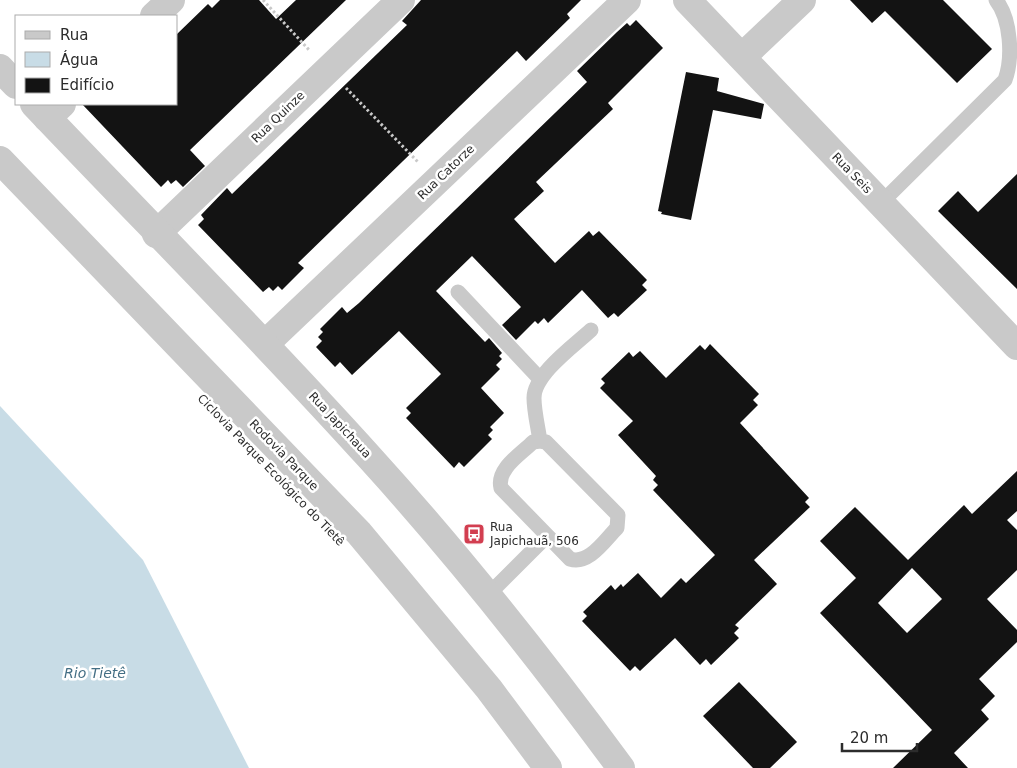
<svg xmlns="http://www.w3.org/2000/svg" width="1017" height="768" font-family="'DejaVu Sans',sans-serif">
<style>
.water{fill:#c8dce6}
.building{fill:#131313;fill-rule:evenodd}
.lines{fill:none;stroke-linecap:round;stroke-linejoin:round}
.path{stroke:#c9c9c9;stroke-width:3;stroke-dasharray:2.5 2.5;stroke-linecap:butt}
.service{stroke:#c9c9c9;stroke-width:15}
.minor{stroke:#c9c9c9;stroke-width:28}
.tertiary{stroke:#c9c9c9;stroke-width:28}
.labels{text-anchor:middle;stroke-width:5;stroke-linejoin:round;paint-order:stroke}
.street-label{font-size:12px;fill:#2c2c2c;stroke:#fff}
.poi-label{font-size:12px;fill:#2c2c2c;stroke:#fff;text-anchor:start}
.water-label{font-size:14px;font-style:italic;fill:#436e84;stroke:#fff}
</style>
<rect width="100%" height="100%" fill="#fff"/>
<!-- water -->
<path class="water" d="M0,406L143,560L249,768H0Z"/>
<!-- building -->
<path class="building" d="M220,0H259L276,19L296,0H346L190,150L205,166L183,187L176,180L171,184L168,180L161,187L82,104H176V35L208,4L212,8Z
M421,0H581L567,14L570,18L526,61L517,51L403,161L298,263L304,268L282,290L278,286L273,291L269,287L263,292L198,225L204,219L201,215L227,188L232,194L407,25L402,21Z
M850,0H943L992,49L957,83L885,11L872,23Z
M636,20L663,48L608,103L613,109L536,182L544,191L514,219L555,263L589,231L593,236L599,231L647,280L642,285L647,290L618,317L614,313L608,318L582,290L548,323L544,318L538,324L535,321L516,340L502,325L521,307L472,256L436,291L485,342L489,338L502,353L499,356L502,359L496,365L500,369L481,388L504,413L490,427L493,430L488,435L492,439L464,467L459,462L454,468L406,418L411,413L406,408L441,374L399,331L352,375L340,362L335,367L316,347L322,341L318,337L323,332L320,329L342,307L347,313L359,303L587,82L577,71L617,32L627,23L630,26Z
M686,72L719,78L717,91L764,104L761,119L713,110L691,220L661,214L662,212L658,211Z
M1017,174V289L938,211L958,191L978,212Z
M710,344L759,394L753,400L758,405L740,423L809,498L805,502L810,507L754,560L777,584L735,625L739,628L734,633L739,638L711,665L706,659L700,665L675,638L640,671L635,666L630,671L582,621L587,616L583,612L611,585L615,590L621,584L623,587L638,573L661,598L681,578L686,583L715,555L653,490L658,485L653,480L656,476L618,435L633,421L600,388L605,383L601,379L629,352L633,357L640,351L666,378L700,345L705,350Z
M1017,471V511L1007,520L1017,530V570L987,599L1017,630V642L979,679L995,696L981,710L989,719L954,753L968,768H893L932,730L820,613L856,578L820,541L855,507L908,560L964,505L972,514ZM912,568L942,599L907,633L878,603Z
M739,682L797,742L770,768H753L703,716Z"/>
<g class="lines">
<!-- path -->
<path class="path" d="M263,0L310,51
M346,88L418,162"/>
<!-- service -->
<path class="service" d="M881,203L1005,80C1013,58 1011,19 996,0
M458,292L540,379
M540,441L546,442L618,515L617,528C604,541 589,565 570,559L501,488C496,469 521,454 533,442Z
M540,441C538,427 534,411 534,398C534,374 575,345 591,330
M487,596L547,536"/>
<!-- minor -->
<path class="minor" d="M687,0L1017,346
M154,16L171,0
M742,57L802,0
M47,118L62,104
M156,234L401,0
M265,344L627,0"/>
<!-- tertiary -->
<path class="tertiary" d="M0,68L16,85
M34,104C146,222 262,338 371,459C460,557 543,662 621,768
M0,160L359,533L489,689L548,768"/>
</g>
<!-- icons -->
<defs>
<g id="bus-square" transform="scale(1.125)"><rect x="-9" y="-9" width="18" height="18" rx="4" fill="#d23e50" stroke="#fff"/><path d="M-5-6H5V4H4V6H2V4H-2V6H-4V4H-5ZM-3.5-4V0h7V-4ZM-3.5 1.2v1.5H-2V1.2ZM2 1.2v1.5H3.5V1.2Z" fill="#fff"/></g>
</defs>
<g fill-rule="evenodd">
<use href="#bus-square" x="474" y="534"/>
</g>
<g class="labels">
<!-- street labels -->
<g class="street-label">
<text transform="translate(278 117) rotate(-44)" y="4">Rua Quinze</text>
<text transform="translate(446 172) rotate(-44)" y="4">Rua Catorze</text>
<text transform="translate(852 173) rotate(46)" y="4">Rua Seis</text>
<text transform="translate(340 425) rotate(47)" y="4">Rua Japichaua</text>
<text transform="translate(284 455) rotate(46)" y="4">Rodovia Parque</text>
<text transform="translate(271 470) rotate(46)" y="4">Ciclovia Parque Ecológico do Tietê</text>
</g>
<!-- poi labels -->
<g class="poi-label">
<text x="490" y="531">Rua<tspan x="490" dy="14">Japichauã, 506</tspan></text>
</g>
<!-- water labels -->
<g class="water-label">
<text x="95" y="678">Rio Tietê</text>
</g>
</g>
<!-- legend -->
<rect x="15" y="15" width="162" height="90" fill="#ffffff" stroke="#ababab"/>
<rect x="25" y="31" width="25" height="8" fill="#c9c9c9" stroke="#ababab"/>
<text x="60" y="40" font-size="15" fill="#2c2c2c">Rua</text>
<rect x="25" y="52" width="25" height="15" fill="#c8dce6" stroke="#ababab"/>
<text x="60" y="65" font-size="15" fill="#2c2c2c">Água</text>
<rect x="25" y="78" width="25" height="15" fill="#131313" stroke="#ababab"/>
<text x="60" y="90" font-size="15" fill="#2c2c2c">Edifício</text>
<!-- scale -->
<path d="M842 743v8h75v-8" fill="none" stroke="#2c2c2c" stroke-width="2.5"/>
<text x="850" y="743" font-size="15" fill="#2c2c2c" stroke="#ffffff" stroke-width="4" paint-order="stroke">20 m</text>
</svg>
